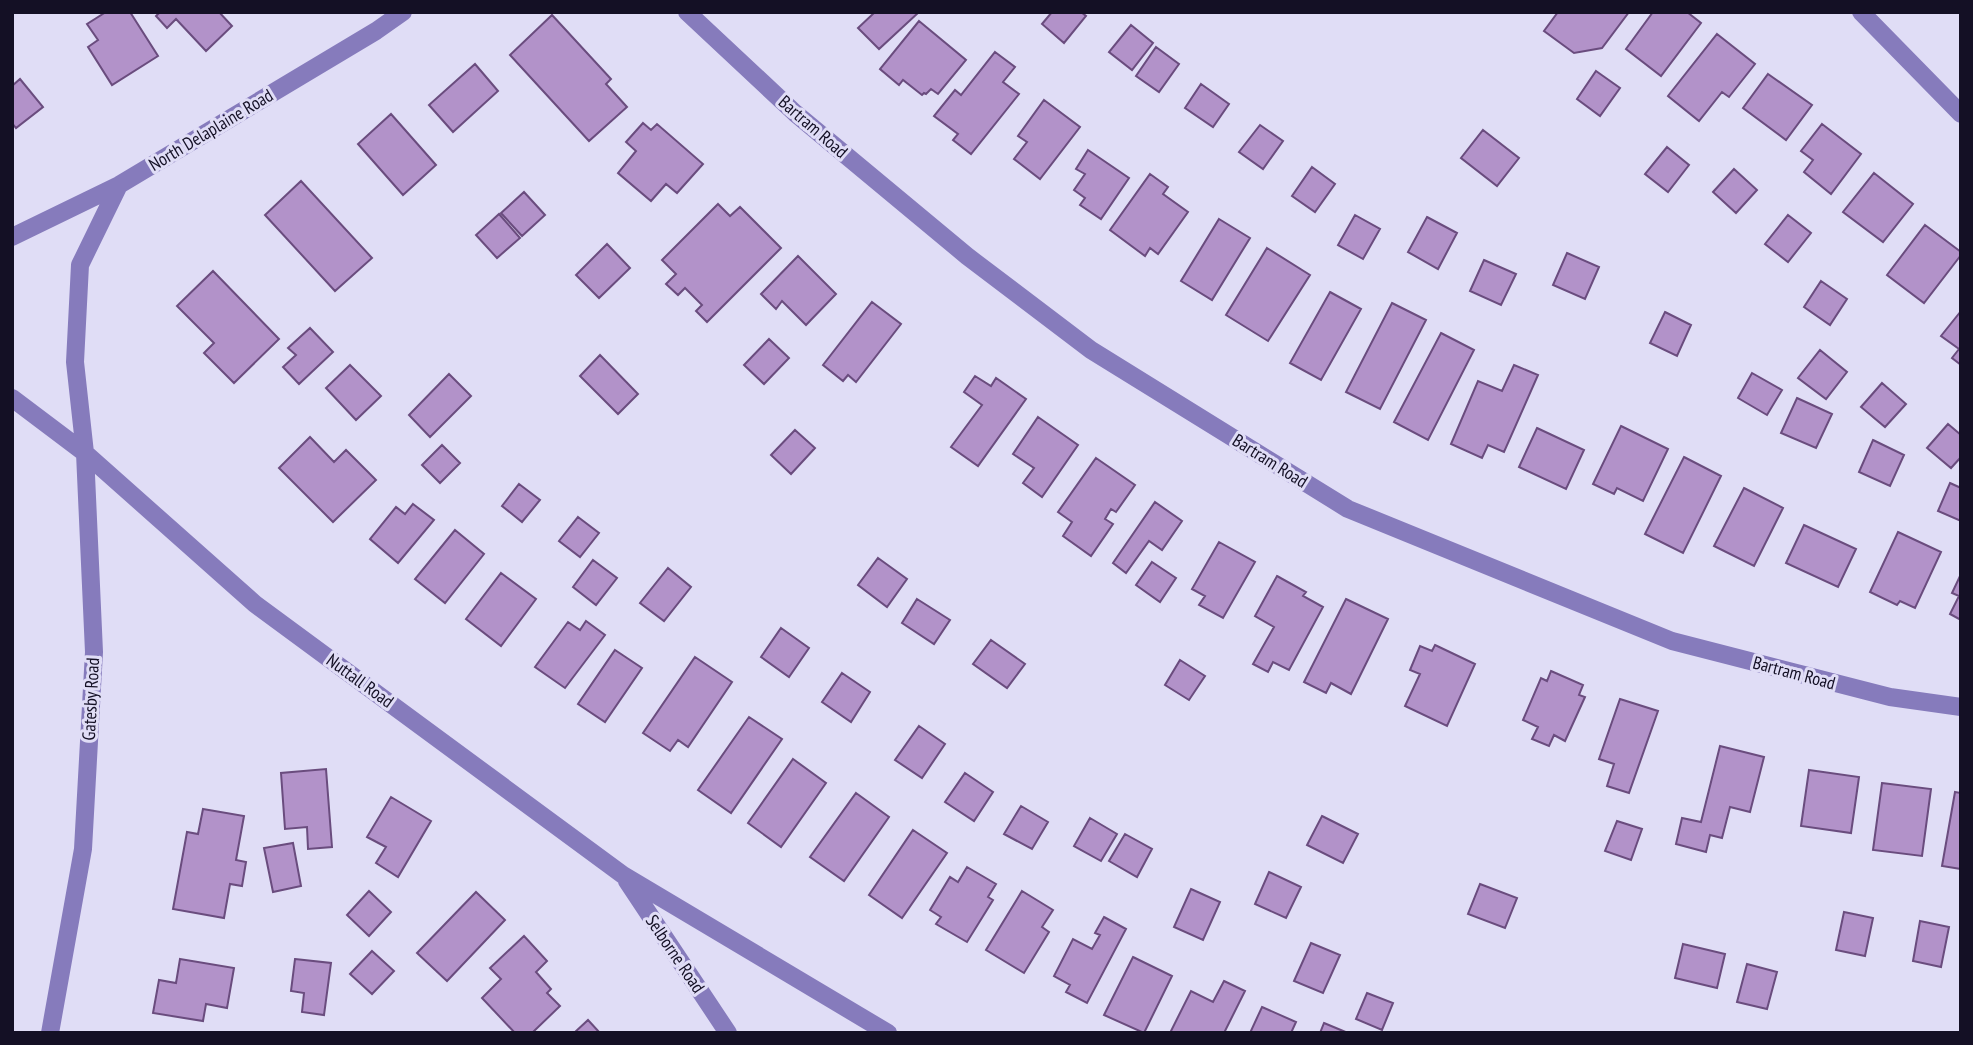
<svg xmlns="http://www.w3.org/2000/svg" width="1973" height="1045" font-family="'PT Sans Narrow',sans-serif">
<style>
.building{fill:#b292c9;stroke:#6a4c7e;stroke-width:2}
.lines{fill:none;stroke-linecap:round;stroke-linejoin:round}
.minor{stroke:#867bbc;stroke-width:18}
.labels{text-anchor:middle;stroke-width:6;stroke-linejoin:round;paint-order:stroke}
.street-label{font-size:18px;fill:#141025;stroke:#e0ddf6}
</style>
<rect width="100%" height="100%" fill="#e0ddf6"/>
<!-- building -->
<path class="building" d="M106,12H130L158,56L112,85L88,47L98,40L87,24Z
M160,12H219L232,26L206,51L176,19L167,28L156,16Z
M875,12H919L879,49L858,28Z
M1052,12H1081L1086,16L1064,43L1042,24Z
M1558,12H1629L1602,48L1574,53L1544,31Z
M1653,12H1687L1701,23L1661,76L1626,49Z
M552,15L611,79L606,84L627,107L589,141L510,55Z
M919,21L966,60L938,94L931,89L926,94L924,93L922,95L903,80L899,85L880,69Z
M1131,25L1153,43L1132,70L1109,52Z
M1717,34L1755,64L1729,97L1722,92L1699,121L1668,96Z
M1156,47L1179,64L1159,92L1136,76Z
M995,52L1015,67L1003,82L1019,94L971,154L953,140L958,134L934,116L955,90L961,95Z
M475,64L498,91L453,132L429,105Z
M1596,71L1620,88L1600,116L1577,99Z
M1768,74L1812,105L1786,140L1743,108Z
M20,79L43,107L16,128L12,123V86Z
M1201,84L1229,104L1213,127L1185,108Z
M1044,100L1080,127L1040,179L1014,159L1027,142L1018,136Z
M391,114L436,165L403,195L358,144Z
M643,123L651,130L657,124L703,164L677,193L666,184L651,201L618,173L636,151L626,142Z
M1822,124L1861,154L1831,194L1804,172L1813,160L1801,151Z
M1260,125L1283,141L1263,169L1239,152Z
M1483,130L1519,158L1497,186L1461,158Z
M1667,147L1689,165L1668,192L1645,174Z
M1088,150L1129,178L1101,219L1080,205L1085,198L1074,190L1085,174L1076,169Z
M1312,167L1335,184L1315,212L1292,196Z
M1734,169L1757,190L1736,213L1713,192Z
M1874,173L1913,204L1883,242L1843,212Z
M1150,174L1168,187L1163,194L1188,212L1158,254L1150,248L1145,256L1110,230Z
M301,181L372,258L335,291L265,215Z
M524,192L545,215L522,236L501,213Z
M718,204L730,216L740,207L781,248L707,322L696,311L702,305L685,288L678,295L666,284L676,274L662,260Z
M499,214L520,238L497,258L476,235Z
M1355,215L1380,229L1363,259L1338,245Z
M1788,215L1811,233L1788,262L1765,244Z
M1427,217L1457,233L1438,269L1408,252Z
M1219,219L1250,238L1212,300L1181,281Z
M1925,225L1961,252V255L1924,303L1887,275Z
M607,244L630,268L599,298L576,275Z
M1267,248L1310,275L1268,341L1226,315Z
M1567,253L1599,267L1585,299L1553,285Z
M798,256L836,294L806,325L782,301L776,309L761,294Z
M1484,260L1516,274L1501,305L1470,291Z
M213,271L279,339L234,383L204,353L214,343L177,306Z
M1821,281L1847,299L1830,325L1804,307Z
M1330,292L1361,309L1321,380L1290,363Z
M872,302L901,324L856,382L848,375L843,381L823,365Z
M1392,303L1426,320L1380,409L1346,392Z
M1961,311V365L1952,358L1959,349L1941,336Z
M1665,312L1691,325L1677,356L1650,343Z
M310,328L333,352L299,384L283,367L296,355L288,348Z
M1441,333L1474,350L1428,440L1394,422Z
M769,339L789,358L764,384L744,365Z
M1820,350L1847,372L1826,399L1798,378Z
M600,355L638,394L618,414L580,376Z
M350,365L381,396L356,420L326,388Z
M1514,365L1538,375L1504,452L1488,445L1482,458L1451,444L1478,381L1502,391Z
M1752,373L1782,390L1767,415L1738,398Z
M449,374L471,396L430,437L409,415Z
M975,376L991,386L996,378L1026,399L978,466L951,447L982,405L964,392Z
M1882,383L1906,404L1885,427L1861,407Z
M1797,398L1832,414L1816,448L1781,433Z
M1038,417L1078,445L1042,497L1023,483L1034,468L1013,454Z
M1948,424L1961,435V457L1951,468L1927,448Z
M1621,426L1668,449L1643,501L1617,488L1614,494L1593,484Z
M1537,428L1584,450L1566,489L1519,467Z
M795,430L815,448L791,474L771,455Z
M310,437L334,462L346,450L376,480L333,522L279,468Z
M1873,440L1904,455L1890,486L1859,472Z
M442,445L460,463L440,483L422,465Z
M1684,457L1721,476L1683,553L1645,534Z
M1096,458L1135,485L1116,512L1111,509L1105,519L1113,524L1091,556L1063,536L1072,522L1058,512Z
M1950,483L1961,488V521L1938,511Z
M519,484L540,500L522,522L502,506Z
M1744,488L1783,508L1754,566L1714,546Z
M1155,502L1182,521L1162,550L1149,541L1126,573L1113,563Z
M413,504L434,520L398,563L370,539L396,507L405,514Z
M578,517L599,533L580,557L559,541Z
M1804,525L1856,549L1838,587L1786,563Z
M455,530L484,554L445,603L415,579Z
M1898,532L1941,552L1915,608L1900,601L1897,605L1870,592Z
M1219,542L1255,562L1223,618L1199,605L1205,596L1192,589Z
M878,558L907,579L887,607L858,585Z
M593,560L617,578L596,605L573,587Z
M1152,562L1176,578L1160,602L1136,585Z
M668,568L691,587L664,621L640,603Z
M501,573L536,599L501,646L466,619Z
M1961,574V620L1950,614L1959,596L1952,593Z
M1277,576L1306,592L1303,596L1323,607L1289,670L1273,662L1268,672L1253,664L1274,627L1255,616Z
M917,599L950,620L934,644L902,623Z
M1346,599L1388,619L1351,694L1331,683L1326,693L1304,682Z
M586,621L605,635L565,688L535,667L568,622L580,630Z
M781,628L809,648L789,677L761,657Z
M991,640L1025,664L1007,688L973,664Z
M1435,645L1475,664L1447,726L1405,706L1420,674L1410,670L1420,646L1432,651Z
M615,650L642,668L605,722L578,704Z
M695,657L732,682L688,747L678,740L670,751L643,733Z
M1180,660L1205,676L1189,700L1165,685Z
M1551,671L1583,685L1579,695L1585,697L1565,741L1554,735L1549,746L1532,739L1538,727L1523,720L1541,678L1547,681Z
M842,673L870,692L851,722L822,702Z
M1620,699L1658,711L1629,793L1607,786L1614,764L1599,759Z
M749,717L782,739L731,813L698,790Z
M919,726L945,744L922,778L895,760Z
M1720,746L1764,757L1750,812L1730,807L1722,838L1710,835L1706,852L1676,844L1682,818L1701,822Z
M793,759L826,783L781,847L748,823Z
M326,769L332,847L308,849L307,827L285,829L281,773Z
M1809,770L1859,777L1851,833L1801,826Z
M965,773L993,792L974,821L945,802Z
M1882,783L1931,789L1922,856L1873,850Z
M1955,792L1961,793V869L1942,866Z
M856,793L889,817L844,881L810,857Z
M391,797L431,821L398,877L376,863L386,847L367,837Z
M1021,806L1048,822L1032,849L1004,834Z
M203,809L244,816L236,860L246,862L242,886L230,884L224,918L173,909L187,832L198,834Z
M1322,816L1358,834L1343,863L1307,845Z
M1090,818L1117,834L1101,861L1074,846Z
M1617,821L1642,829L1631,860L1605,851Z
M913,830L947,853L902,918L869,895Z
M1125,834L1152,849L1137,877L1109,861Z
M293,843L301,886L273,892L264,848Z
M967,867L996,884L988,897L993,900L967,942L936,924L941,917L930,910L950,877L958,882Z
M1269,872L1301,887L1286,918L1255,904Z
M1480,884L1517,898L1505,928L1468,914Z
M1191,889L1220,902L1203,940L1174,927Z
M369,891L391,912L369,936L347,915Z
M1022,891L1053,910L1042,927L1049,932L1024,973L986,950Z
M476,892L505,920L447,981L417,953Z
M1844,912L1873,918L1865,956L1836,950Z
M1104,917L1126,929L1087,1003L1066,992L1070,985L1054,976L1073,939L1092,949L1100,935L1095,933Z
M1920,921L1949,927L1941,967L1913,961Z
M524,936L547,961L536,972L551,989L547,993L560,1006L532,1033H515L482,998L501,979L490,968Z
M1311,943L1340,955L1323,993L1294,981Z
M1683,944L1725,954L1717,988L1675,978Z
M372,951L394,971L372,994L350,974Z
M1133,957L1172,976L1144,1033L1104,1015Z
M180,959L234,968L227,1008L206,1004L203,1021L153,1013L159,980L176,983Z
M295,959L331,963L324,1015L302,1012L304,993L291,991Z
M1747,964L1777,972L1767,1009L1737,1002Z
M1224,981L1245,991L1224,1033H1170L1191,991L1213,1002Z
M1367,993L1393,1003L1382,1030L1356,1019Z
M1262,1007L1296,1022L1291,1033H1250Z
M588,1020L600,1033H574Z
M1324,1023L1348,1033H1320Z"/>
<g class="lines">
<!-- minor -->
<path class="minor" d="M687,12L795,113L967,256L1091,350L1348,509L1672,641L1890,697L1961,707
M1861,12L1961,114
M12,237L119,185L376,31L403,12
M12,398L85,453L255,604L623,875L888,1033
M627,881L728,1033
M50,1033L83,849L94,652L85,453L75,362L80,265L119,185"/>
</g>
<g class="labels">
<!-- street labels -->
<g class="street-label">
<text transform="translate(813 127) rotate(41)" y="6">Bartram Road</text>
<text transform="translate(211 130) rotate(-31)" y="6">North Delaplaine Road</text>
<text transform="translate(1270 461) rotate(32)" y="6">Bartram Road</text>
<text transform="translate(1794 673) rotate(15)" y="6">Bartram Road</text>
<text transform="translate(360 681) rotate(36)" y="6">Nuttall Road</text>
<text transform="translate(91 699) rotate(-87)" y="6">Gatesby Road</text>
<text transform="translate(675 954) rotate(56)" y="6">Selborne Road</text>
</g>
</g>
<!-- border -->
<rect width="1973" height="1045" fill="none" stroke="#141025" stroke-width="28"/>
</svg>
